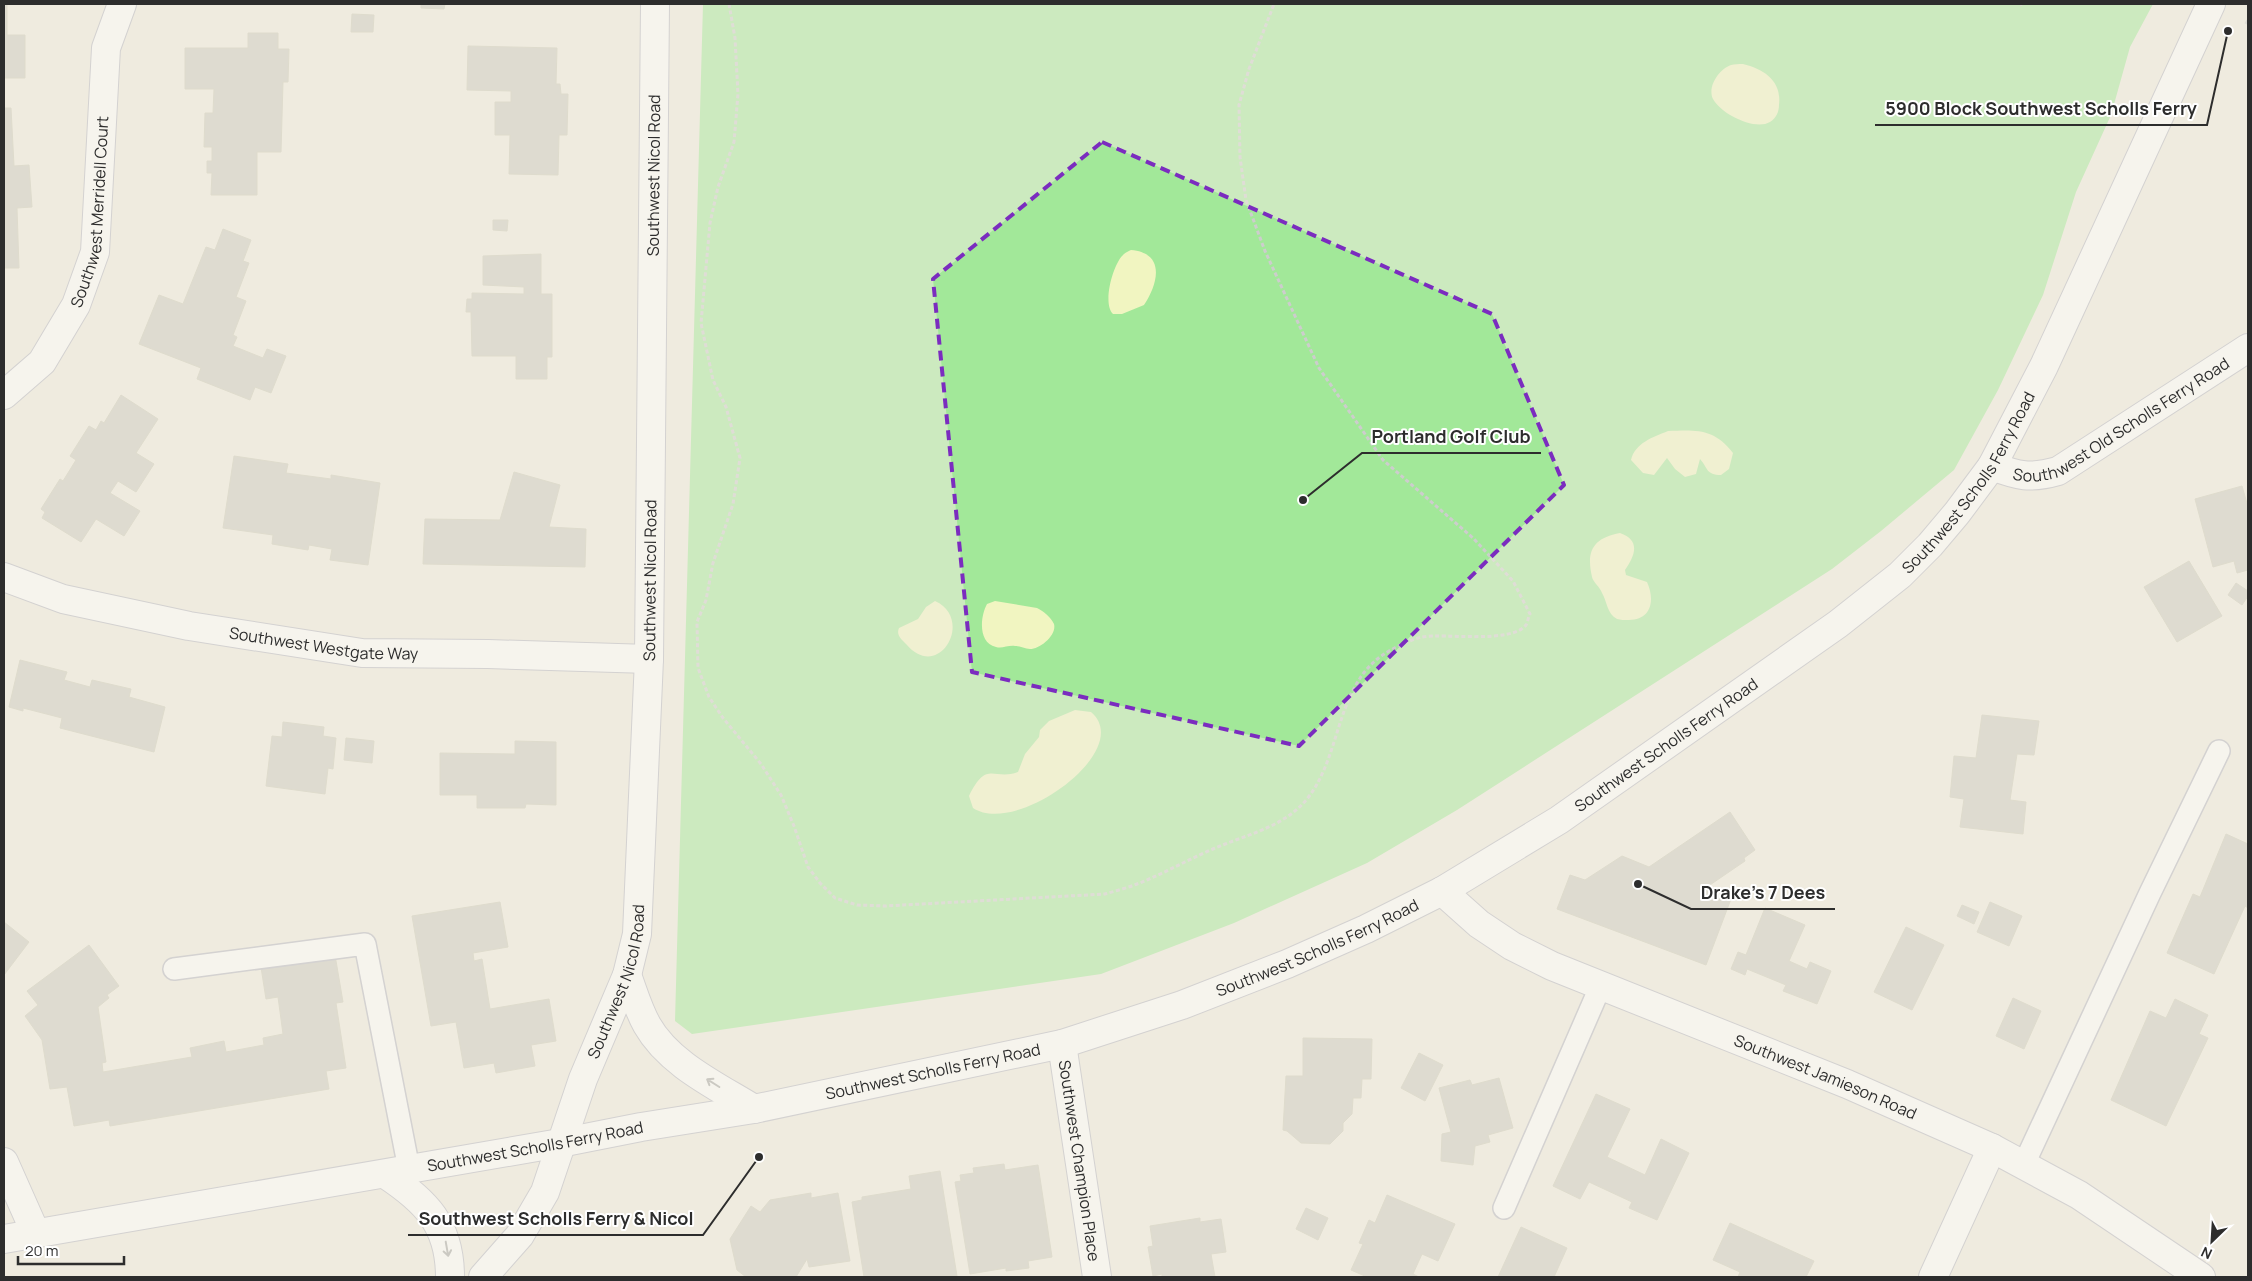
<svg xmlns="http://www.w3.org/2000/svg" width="2252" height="1281" font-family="Manrope,sans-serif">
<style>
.green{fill:#a2e899}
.sand{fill:#f1f5c1}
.building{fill:#cac8be;stroke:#cbc8b8}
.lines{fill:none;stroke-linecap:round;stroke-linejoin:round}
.lane-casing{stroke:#b3b3c1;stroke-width:24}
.street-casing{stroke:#b3b3c1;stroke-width:30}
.secondary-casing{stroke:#b3b3c1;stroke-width:30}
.path{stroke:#cdcdcd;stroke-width:3;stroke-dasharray:4 2.5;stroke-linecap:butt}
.lane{stroke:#fff;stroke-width:21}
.street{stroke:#fff;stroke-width:28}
.secondary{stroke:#fff;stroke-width:28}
.oneway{stroke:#a0a0a0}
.marked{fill:none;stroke:#7b2cbf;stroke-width:4;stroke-dasharray:10 6;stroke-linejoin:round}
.labels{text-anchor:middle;stroke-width:4;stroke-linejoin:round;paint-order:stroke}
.street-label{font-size:16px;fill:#2d2d2d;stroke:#fff}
.leader{fill:none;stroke:#2d2d2d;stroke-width:2}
.callout-dot{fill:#2d2d2d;stroke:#fff;stroke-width:2}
.callout-label{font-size:18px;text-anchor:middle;font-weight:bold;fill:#2d2d2d;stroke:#fff;stroke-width:4;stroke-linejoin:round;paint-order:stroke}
</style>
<rect width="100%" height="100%" fill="#efebdf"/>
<!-- green -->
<path class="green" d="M703,4H2153L2130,47L2111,115L2076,192L2043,295L1998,390L1954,470L1881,531L1832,569L1457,810L1367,863L1234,923L1101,974L692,1034L675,1021Z"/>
<!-- sand -->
<path class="sand" d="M1743,64C1764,69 1782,81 1779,105C1779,112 1776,118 1770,122C1755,131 1721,114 1713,99C1707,87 1719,69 1731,65C1734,64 1739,64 1743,64Z
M1131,250C1166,253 1158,284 1144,305L1122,314H1113C1102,304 1113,263 1124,254C1126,252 1129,251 1131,250Z
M1668,431C1696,430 1714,428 1733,453L1729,469L1721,475C1706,475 1708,468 1700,459L1696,474L1685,477L1675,469L1667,458L1654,475L1643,473L1631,460C1635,443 1653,437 1668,431Z
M1620,533C1641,540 1635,556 1625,570L1626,575L1647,582C1655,599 1652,620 1629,620C1625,620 1620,620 1617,619C1607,614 1607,601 1602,593C1600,587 1593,582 1592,577C1586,551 1593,538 1620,533Z
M935,601C975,619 939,683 906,644C901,639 896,635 899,628L918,619L926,607Z
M995,601L1037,608C1043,611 1051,617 1054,624C1057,635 1040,649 1030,649C1025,649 1020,646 1015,646C1008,645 1002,649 996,647C978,643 980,617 987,604Z
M1075,710L1091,712C1136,750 1016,837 973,808L969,796C987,759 993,781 1018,772L1025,754L1039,737L1040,730L1049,721Z"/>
<!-- building -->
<path class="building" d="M4,4H7V35H25V78H4Z
M421,4H445L444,9L421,8Z
M352,14L374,15L373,32H351Z
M248,33H278V49H289L288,82H283L281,152H257V195H211L212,173H207V161H212V147H204L205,113H213L214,89H185V48H248Z
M468,46L557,48L556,84H560L561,94H568L567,135H559L558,175L509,174L510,135H495V102H511V91L467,90Z
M4,108H11L14,166L29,165L32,207L17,208L19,268H4Z
M493,220H508L507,231L493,230Z
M223,229L251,240L243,261L249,263L236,297L246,301L233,335L237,337L233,346L263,358L267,349L286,356L271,393L255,387L250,400L197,379L201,368L139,344L159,295L183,304L206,247L215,250Z
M541,254V294H552V357H547V379H516V356H472L471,312H466L467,299H472V293L524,294V287L483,285V256Z
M121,395L158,419L136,453L154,464L136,492L118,481L110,493L140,511L124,536L96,519L81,542L42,518L45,512L41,509L60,479L63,481L76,460L70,456L89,426L96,430L101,421L104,423Z
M234,456L288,464L286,473L331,479V475L380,483L368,565L330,560L332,549L309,545L308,550L272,544L273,535L223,528Z
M514,472L560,485L549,527L586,529L585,567L423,564L425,519L500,520Z
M2242,486L2248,507V570L2237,573L2234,561L2213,567L2195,499Z
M2189,561L2222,616L2177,642L2144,587Z
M2236,583L2248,591V596L2242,605L2228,595Z
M20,660L67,672L64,680L90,687L92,680L131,689L129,697L165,707L154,752L60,728L62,718L23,708V711L9,707Z
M1982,715L2039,721L2034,755L2017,754L2010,800L2026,802L2023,834L1960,827L1964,799L1950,797L1954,756L1976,758Z
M283,722L324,727L323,736L336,738L333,769L328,768L325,794L266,786L272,736L282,737Z
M346,738L374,741L372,763L344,760Z
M515,741L556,742V805L526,804L525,808H477V795H440V753L515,754Z
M1730,812L1755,850L1744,858L1745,861L1704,889L1731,899L1706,965L1557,909L1570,875L1585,880L1622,856L1649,867Z
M2226,834L2248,844V908L2245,906L2214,974L2167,953L2193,894L2200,897Z
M500,902L508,947L473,953L474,961L482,959L490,1009L549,999L556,1041L531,1045L535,1066L496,1073L494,1063L464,1068L456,1022L431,1026L412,916Z
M1990,902L2022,916L2009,946L1977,932Z
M1962,905L1979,912L1974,924L1957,916Z
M1765,908L1805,925L1789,961L1807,969L1810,962L1831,971L1817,1004L1783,991L1786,985L1747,969L1745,975L1731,969L1738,952L1746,955Z
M4,922L29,942L4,975Z
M1906,927L1944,945L1912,1010L1874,992Z
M89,945L119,986L107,995L109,998L98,1007L106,1062L102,1063L103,1072L192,1057L190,1048L224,1041L226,1052L264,1045L263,1038L283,1034L278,997L266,999L260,961L335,955L343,1002L336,1003L346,1068L326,1071L329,1089L110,1126L109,1120L74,1126L67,1087L50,1089L42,1040L25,1016L38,1005L27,991Z
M2013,998L2041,1011L2024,1049L1996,1036Z
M2175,999L2208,1015L2199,1034L2208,1038L2166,1126L2111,1100L2150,1011L2166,1018Z
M1303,1038L1372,1039L1371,1079H1362L1361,1098H1353L1352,1114L1343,1123V1131L1330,1144L1301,1143L1287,1131L1283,1130L1286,1076H1303Z
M1419,1053L1443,1065L1425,1101L1401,1088Z
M1499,1078L1513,1128L1488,1135L1490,1142L1475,1146L1473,1165L1441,1161L1442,1134L1451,1132L1439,1088L1470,1080L1472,1085Z
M1596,1094L1630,1109L1607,1157L1645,1175L1661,1139L1689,1153L1657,1220L1629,1208L1632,1202L1589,1182L1580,1199L1553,1186Z
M1004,1164L1005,1170L1038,1165L1052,1257L1028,1261L1029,1268L1006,1271V1268L970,1274L955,1182L961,1181L960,1175L974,1173L973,1168Z
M940,1171L957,1276L864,1277L852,1202L862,1200V1197L911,1189L909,1176Z
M811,1193V1198L838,1193L850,1261L809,1267L807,1259L796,1277H746L737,1270L730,1239L751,1206L760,1212L770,1200Z
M1387,1195L1455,1224L1438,1261L1422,1254L1413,1274L1419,1277H1367L1351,1270L1363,1244L1359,1243L1369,1220L1375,1223Z
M1306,1208L1328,1218L1318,1240L1296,1229Z
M1200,1218V1222L1221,1219L1226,1252L1211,1254L1215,1277H1162V1274L1153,1276L1148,1247L1153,1246L1150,1226Z
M1730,1223L1814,1261L1806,1277H1738L1740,1272L1713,1260Z
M1521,1227L1567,1248L1554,1277H1498Z"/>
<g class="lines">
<!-- lane casing -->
<g class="lane-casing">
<path id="lane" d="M174,969L365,944L409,1169
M2024,1164L2150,893L2219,751
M1504,1208L1601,985"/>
</g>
<!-- street casing -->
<g class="street-casing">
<g id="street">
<path id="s1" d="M4,395L42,362L76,305L95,252L106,48L122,4"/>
<path id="s2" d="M1992,466C2018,476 2030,479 2058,471L2248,348"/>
<path id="s3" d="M4,577L63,599L189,626L362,653L488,654L649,659"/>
<path id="s4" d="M1062,1044L1097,1277"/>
<path d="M4,1162L36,1234"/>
<path d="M1933,1277L1992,1148"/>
</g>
</g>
<!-- secondary casing -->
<g class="secondary-casing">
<g id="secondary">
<path id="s5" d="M1442,891L1479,924L1512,946L1552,966L1847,1084L1992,1148L2079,1195L2201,1277"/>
<path d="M627,975C633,991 638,1009 647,1025C669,1064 717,1086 754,1109"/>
<path d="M385,1174C426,1201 450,1225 450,1277"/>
<path id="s6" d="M4,1239L560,1143L641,1127L754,1109L1062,1044L1182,1005L1287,964L1366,929L1442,891L1559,820L1838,624L1900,575L1930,545L1957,513L1992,466L2044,366L2211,4"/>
<path id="s7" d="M483,1277L520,1235L545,1192L583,1079L627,975L637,934L649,659L655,4"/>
</g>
</g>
<!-- path -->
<path class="path" d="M729,4L735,38L738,94L734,142L718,187L710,223L701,323L713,380L726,407L740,458L733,504L713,563L706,600L697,622L698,668L709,697L723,718L761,764L781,795L794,826L808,867L820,883L835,898L857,905L885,906L1105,894C1115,891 1127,888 1137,884C1163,874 1187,860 1213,849C1247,834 1287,827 1310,795C1343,750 1336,679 1391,650C1399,645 1413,639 1422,637C1445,633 1511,644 1526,625C1528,622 1528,617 1530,614L1513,581L1473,538L1383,460L1319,368L1265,251L1246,200L1240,157L1239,105L1249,69L1274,4
M2020,5L2022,4
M2246,24L2248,20"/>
<!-- lane -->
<use href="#lane" class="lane"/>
<!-- street -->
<use href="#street" class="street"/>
<!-- secondary -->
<use href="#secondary" class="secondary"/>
</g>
<!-- one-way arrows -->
<defs><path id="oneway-shaft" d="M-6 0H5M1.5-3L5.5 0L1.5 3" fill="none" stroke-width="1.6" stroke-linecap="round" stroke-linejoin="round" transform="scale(1.25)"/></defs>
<g class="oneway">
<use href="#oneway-shaft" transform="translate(713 1083) rotate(-148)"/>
<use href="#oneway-shaft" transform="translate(447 1249) rotate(80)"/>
</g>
<!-- marked area -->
<path d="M0 0H2252V1281H0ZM1102,142L1492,314L1564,485L1299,746L972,672L933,279Z" fill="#efebdf" fill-opacity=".55" fill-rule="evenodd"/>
<path class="marked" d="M1102,142L1492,314L1564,485L1299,746L972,672L933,279Z"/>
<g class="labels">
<!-- street labels -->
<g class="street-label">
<text dy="6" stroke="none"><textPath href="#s7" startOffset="1139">Southwest Nicol Road</textPath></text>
<text dy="6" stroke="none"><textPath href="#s1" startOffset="212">Southwest Merridell Court</textPath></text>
<text dy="6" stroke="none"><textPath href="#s2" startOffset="146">Southwest Old Scholls Ferry Road</textPath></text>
<text dy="6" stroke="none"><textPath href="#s6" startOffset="2159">Southwest Scholls Ferry Road</textPath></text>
<text dy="6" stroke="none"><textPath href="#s7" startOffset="734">Southwest Nicol Road</textPath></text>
<text dy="6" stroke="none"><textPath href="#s3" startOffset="328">Southwest Westgate Way</textPath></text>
<text dy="6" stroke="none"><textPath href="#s6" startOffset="1754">Southwest Scholls Ferry Road</textPath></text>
<text dy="6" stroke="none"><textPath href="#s6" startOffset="1349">Southwest Scholls Ferry Road</textPath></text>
<text dy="6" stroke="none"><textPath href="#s7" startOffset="329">Southwest Nicol Road</textPath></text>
<text dy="6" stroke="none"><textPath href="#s6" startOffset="944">Southwest Scholls Ferry Road</textPath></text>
<text dy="6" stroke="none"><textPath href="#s5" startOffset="429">Southwest Jamieson Road</textPath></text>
<text dy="6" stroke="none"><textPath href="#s6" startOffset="539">Southwest Scholls Ferry Road</textPath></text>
<text dy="6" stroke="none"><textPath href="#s4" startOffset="118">Southwest Champion Place</textPath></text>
</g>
</g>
<!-- callouts -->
<path class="leader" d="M2228 31L2207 125H1875M1303 500L1362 453H1541M1638 884L1691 909H1835M759 1157L703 1235H408"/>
<g class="callout-dot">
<circle cx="2228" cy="31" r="5"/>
<circle cx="1303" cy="500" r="5"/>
<circle cx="1638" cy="884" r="5"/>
<circle cx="759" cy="1157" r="5"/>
</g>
<g class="callout-label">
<text x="2041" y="115">5900 Block Southwest Scholls Ferry</text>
<text x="1451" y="443">Portland Golf Club</text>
<text x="1763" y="899">Drake's 7 Dees</text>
<text x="556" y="1225">Southwest Scholls Ferry &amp; Nicol</text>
</g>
<!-- border -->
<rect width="2252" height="1281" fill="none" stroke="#2d2d2d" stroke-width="10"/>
<!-- north arrow -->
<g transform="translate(2212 1241) rotate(205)" stroke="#ffffff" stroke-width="4" paint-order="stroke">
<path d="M0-4L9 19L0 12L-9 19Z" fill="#2d2d2d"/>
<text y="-8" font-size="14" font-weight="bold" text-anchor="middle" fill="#2d2d2d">N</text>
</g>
<!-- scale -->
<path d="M18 1256v8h106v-8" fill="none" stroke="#2d2d2d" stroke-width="2.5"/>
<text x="25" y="1256" font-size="15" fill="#2d2d2d" stroke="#ffffff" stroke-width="4" paint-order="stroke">20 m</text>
</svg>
